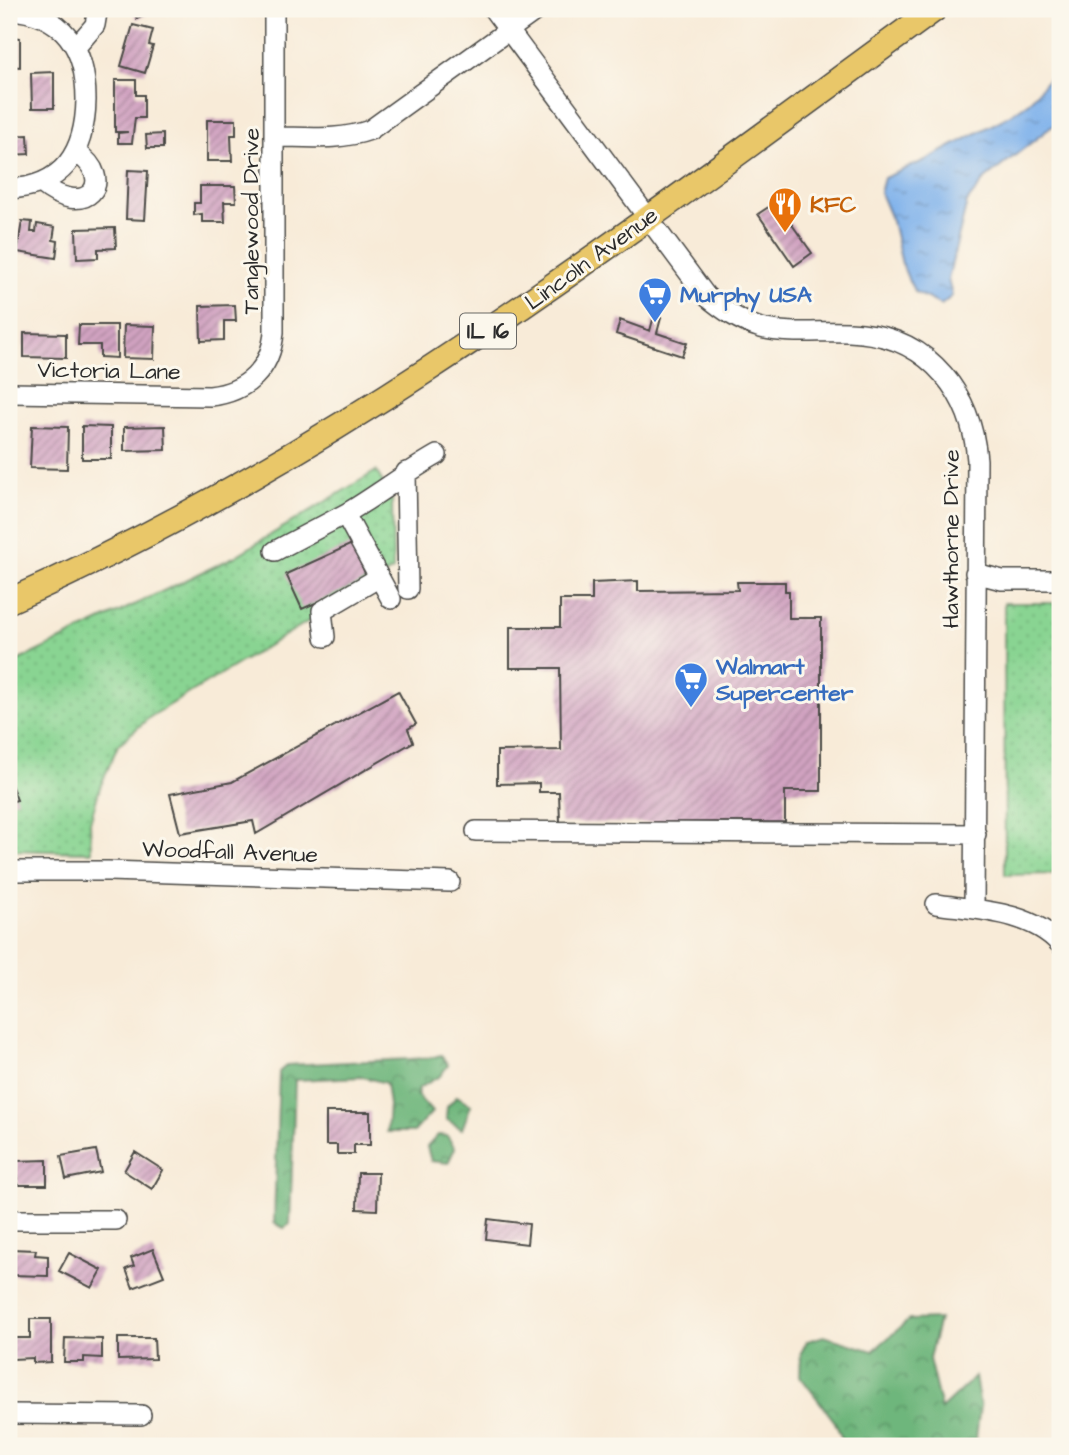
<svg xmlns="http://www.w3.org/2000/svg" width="1069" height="1455" font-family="'Architects Daughter',sans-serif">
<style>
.grass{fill:url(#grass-dots);stroke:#5a805e;stroke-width:2}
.forest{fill:url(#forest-crowns);stroke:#4c7054;stroke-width:2}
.water{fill:url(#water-ripples);stroke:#546e8b;stroke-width:2}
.building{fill:url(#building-hatch)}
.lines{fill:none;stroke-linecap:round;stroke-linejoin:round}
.minor-casing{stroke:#4a4845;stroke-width:22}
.major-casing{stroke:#4a4845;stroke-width:27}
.minor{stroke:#fff;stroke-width:19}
.major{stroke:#e9c769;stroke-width:24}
.labels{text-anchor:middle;stroke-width:6;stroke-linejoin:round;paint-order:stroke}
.shield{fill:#fbf7ec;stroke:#696865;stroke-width:2}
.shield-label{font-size:21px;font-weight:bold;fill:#2b2b2b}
.food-label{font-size:23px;font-weight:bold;fill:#c56008;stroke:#fbf7ec;text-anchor:start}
.street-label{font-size:23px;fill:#2b2b2b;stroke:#fbf7ec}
.shop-label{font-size:23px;font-weight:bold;fill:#366cbe;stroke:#fbf7ec;text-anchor:start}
</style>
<defs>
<pattern id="grass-dots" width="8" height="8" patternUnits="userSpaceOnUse" patternTransform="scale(1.75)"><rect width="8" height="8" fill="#89d492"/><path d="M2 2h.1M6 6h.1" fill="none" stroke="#76b67e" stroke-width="1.8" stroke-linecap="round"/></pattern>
<pattern id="forest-crowns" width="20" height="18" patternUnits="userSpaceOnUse" patternTransform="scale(1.75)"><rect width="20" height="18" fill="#6eb67c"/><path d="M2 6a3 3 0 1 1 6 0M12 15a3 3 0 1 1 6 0" fill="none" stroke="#5b9466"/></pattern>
<pattern id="water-ripples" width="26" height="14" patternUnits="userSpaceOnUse" patternTransform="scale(1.75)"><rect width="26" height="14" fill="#7eb1eb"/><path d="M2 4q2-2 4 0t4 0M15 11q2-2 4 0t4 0" fill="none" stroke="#6790bf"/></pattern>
<pattern id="building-hatch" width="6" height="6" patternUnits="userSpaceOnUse" patternTransform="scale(1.75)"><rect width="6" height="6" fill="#d1a3c1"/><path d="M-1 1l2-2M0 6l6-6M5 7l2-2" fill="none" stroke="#aa859d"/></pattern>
</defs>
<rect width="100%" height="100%" fill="#fbf7ec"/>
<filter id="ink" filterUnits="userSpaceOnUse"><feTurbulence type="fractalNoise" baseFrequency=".0143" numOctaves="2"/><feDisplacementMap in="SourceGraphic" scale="14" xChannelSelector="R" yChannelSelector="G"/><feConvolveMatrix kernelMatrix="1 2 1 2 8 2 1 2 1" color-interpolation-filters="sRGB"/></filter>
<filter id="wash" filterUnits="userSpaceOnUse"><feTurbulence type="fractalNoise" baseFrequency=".00686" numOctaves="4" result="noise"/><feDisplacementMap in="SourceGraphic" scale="28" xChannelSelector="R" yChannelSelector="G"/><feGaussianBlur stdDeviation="1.57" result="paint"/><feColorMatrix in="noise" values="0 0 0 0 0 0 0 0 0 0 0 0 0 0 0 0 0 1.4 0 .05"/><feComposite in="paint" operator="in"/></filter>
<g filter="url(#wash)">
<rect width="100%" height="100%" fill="#f8ebd8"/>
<!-- grass -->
<path class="grass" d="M376,471L392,497L393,570L150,717L118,745L100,787L90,822L91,852L9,850V665L234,557Z
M1004,603H1060V874L1005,875Z"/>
<!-- forest -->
<path class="forest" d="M441,1055L448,1065L440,1076L419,1088L417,1095L432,1112L414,1132H387L389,1105L386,1083L363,1077L295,1080L290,1224L284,1228L274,1223L279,1072L287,1065L430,1058Z
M457,1096L471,1105L462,1129L446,1119L447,1107Z
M438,1135L447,1136L455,1148L448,1163L431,1161L427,1147Z
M939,1319L929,1359L941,1409L975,1377L980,1406L975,1446H845L835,1422L800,1376L801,1353L807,1341L824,1336L873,1351L909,1320Z"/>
<!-- water -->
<path class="water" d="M1060,65V120L985,179L967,202L948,279L952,296L941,305L915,292L909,281L902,264L892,221L880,193L884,178L928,159L1007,117L1029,102Z"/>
<g id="blocks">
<!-- building -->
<path class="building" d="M132,9H158L137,19Z
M133,25L153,30L149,45L153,46L145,73L121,66Z
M9,37L20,38V67L9,66Z
M54,72V108H32L31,73Z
M115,80H136V95H144V118H135L132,143H118V133L128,132H115Z
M207,120H236V135H231L232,161H207Z
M163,134V148H147L146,135Z
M28,135L29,154L9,155V136Z
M128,170L148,171L145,220L126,219Z
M200,186H235L236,202H224L225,222H202V214L194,215V203H200Z
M776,202L812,253L794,266L758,214Z
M22,221L32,222L31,232H36L37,224L55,227L53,240L58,241L56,258L17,252Z
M115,228L116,248L98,249V258L77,259L76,229Z
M235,305L236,321H224V340L201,341L200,306Z
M654,316L661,318L657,333L687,343L682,356L616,334L620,320L650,331Z
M79,325H117V358L100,357V345H78Z
M124,325L155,326L154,359L123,358Z
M9,330H15L14,357H9Z
M24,333L66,334V358L24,357Z
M9,426H12L11,461H9Z
M32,426L68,427L67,469L30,468Z
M82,426L111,427V459H82Z
M165,426L166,450L124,451V427Z
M352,544L368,580L302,609L286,574Z
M638,581V591L738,590L737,582H785V591H789V618H821V791H785V822L560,823L559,792H539V783L497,784V751L561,750L560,668H510V627H560V600H592V583Z
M398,691L416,724L408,729L413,742L256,834L253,821L180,833L170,794L232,782Z
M9,779L17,800L9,802Z
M326,1112H370V1145H354V1154H337V1145H326Z
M96,1150L101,1172L66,1179L61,1156Z
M135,1152L163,1170L152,1189L124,1171Z
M47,1160V1185H17L16,1161Z
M358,1173H378L377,1210L357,1209Z
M488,1219L529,1224L527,1244L486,1239Z
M9,1249L36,1250L35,1255L48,1256V1276L9,1275Z
M153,1249L164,1276L133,1288L126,1269L134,1266L131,1258Z
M69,1253L102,1270L92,1288L59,1271Z
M30,1319H51V1362L33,1363V1358L12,1359L11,1338H30Z
M65,1338L102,1339V1358L84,1357V1362H64Z
M118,1338H154L155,1359L118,1360Z"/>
</g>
</g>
<g filter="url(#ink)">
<use href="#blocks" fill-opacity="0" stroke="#4a4845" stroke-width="2"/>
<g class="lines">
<!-- minor casing -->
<g class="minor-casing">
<path id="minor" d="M493,9L706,296C723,310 740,322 761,328C794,336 829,329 862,333C931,340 972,395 977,460L974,909
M9,10C64,13 86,48 86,100C85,152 64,186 9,189
M76,47L95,25L97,13L94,9
M274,137C306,137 340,141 370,130L538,9
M41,183C85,221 119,181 76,152
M9,393L210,396C247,392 271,369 274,332V9
M406,472L408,589
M275,551L345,514
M975,573L1002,580H1060
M391,599L345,514C376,496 405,473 437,455
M325,637L322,611L378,578
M476,831L976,834
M9,871H108L450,882
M936,904C976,910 1031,911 1060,944
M9,1220H116
M9,1414L141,1415"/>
</g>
<!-- major casing -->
<g class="major-casing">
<path id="major" d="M9,601C347,452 638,225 935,9"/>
</g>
<!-- minor -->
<use href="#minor" class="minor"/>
<!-- major -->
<use href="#major" class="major"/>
</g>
</g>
<!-- icons -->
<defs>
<g id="restaurant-pin" transform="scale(1.75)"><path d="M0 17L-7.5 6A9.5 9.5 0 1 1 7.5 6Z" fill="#e8710a" stroke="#fbf7ec"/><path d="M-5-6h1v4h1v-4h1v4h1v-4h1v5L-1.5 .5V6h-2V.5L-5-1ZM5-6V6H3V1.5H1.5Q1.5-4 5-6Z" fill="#fff"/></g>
<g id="supermarket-pin" transform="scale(1.75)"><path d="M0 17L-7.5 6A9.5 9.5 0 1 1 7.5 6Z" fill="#3f7fe0" stroke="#fbf7ec"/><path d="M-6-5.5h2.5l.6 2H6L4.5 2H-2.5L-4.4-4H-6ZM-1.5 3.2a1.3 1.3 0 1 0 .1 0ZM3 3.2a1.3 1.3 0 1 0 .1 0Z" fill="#fff"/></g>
</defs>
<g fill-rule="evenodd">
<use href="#restaurant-pin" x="785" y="204"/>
<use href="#supermarket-pin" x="655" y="294"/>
<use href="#supermarket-pin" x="691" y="679"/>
</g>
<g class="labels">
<!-- shield labels -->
<rect class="shield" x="460" y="313.5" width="56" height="35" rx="5"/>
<g class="shield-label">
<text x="488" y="338">IL 16</text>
</g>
<!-- food labels -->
<g class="food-label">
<text x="810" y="212">KFC</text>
</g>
<!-- street labels -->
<g class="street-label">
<text transform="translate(250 221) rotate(-90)" y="8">Tanglewood Drive</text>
<text transform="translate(591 258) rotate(-36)" y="8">Lincoln Avenue</text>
<text transform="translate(109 370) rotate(1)" y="8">Victoria Lane</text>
<text transform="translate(950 539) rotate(-90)" y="8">Hawthorne Drive</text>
<text transform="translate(230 851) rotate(2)" y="8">Woodfall Avenue</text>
</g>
<!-- shop labels -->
<g class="shop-label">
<text x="680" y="302">Murphy USA</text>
<text x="716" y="674">Walmart<tspan x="716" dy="26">Supercenter</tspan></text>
</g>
</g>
<!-- margin -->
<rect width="1069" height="1455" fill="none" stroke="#fbf7ec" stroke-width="35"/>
</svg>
